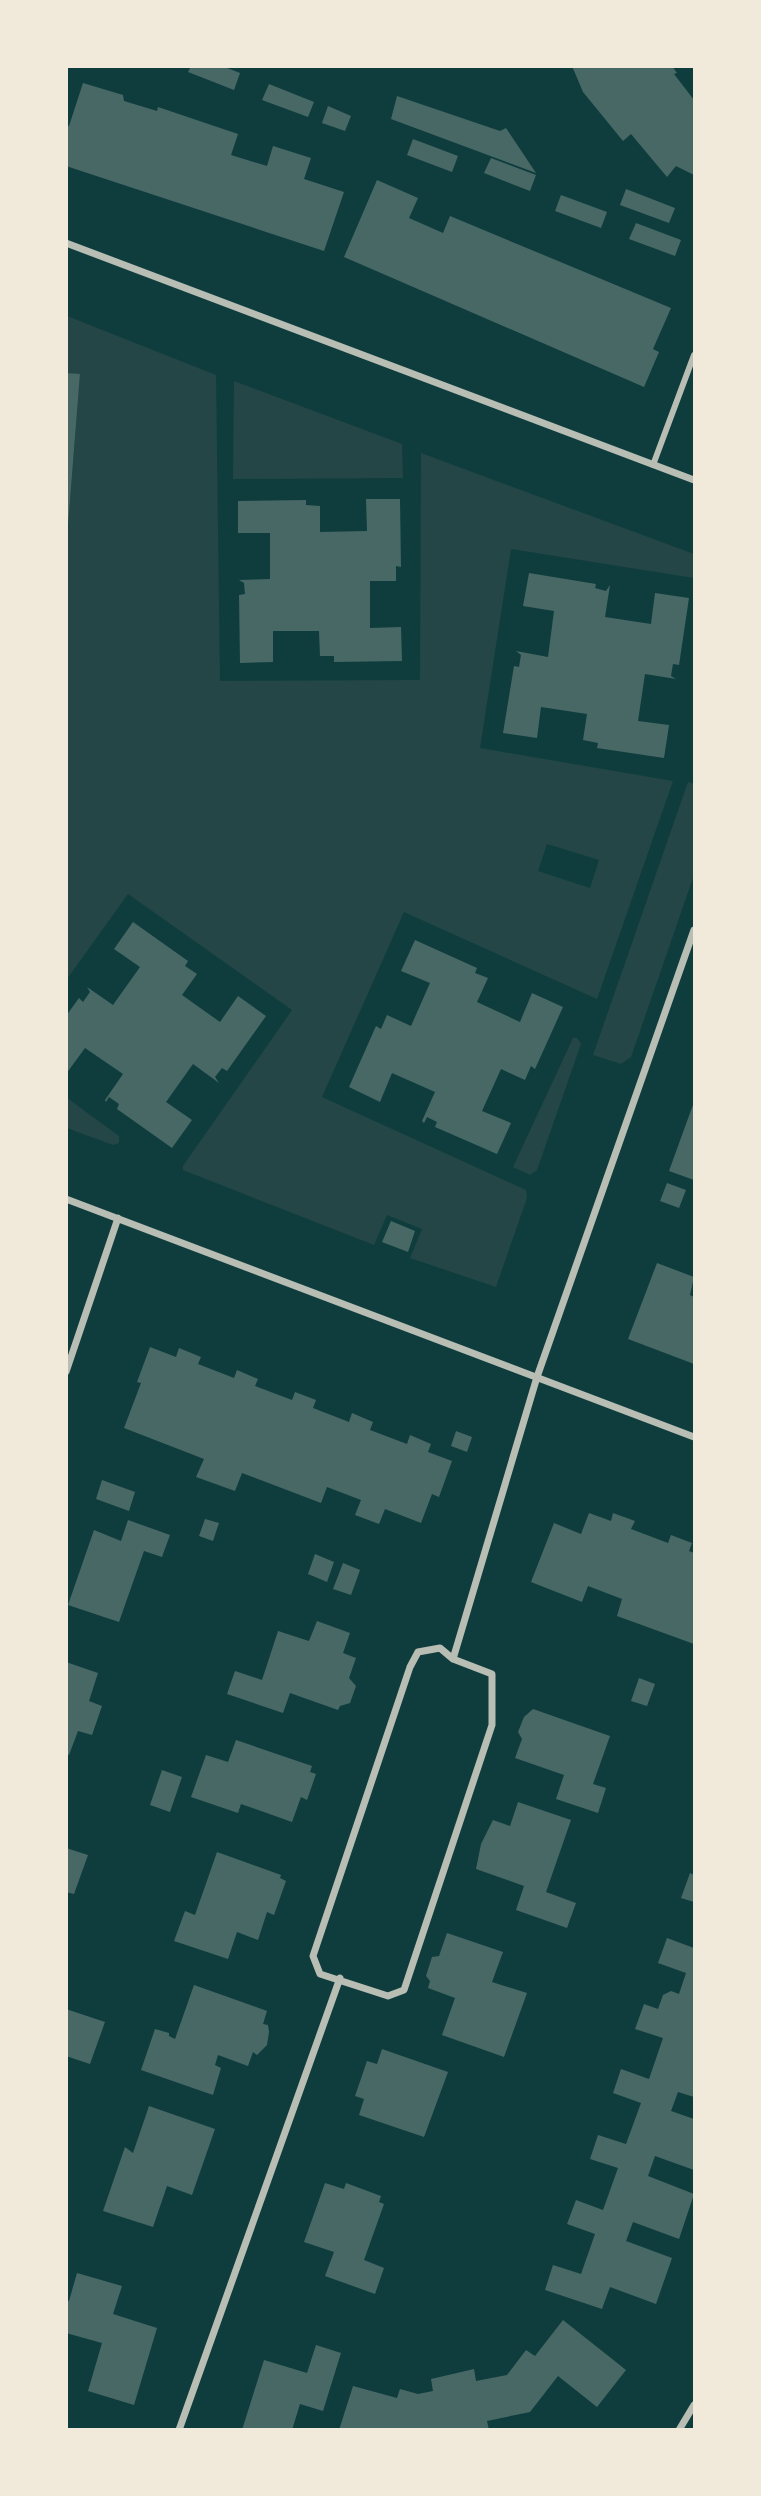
<svg xmlns="http://www.w3.org/2000/svg" width="761" height="2496" font-family="Lato,sans-serif">
<style>
.green{fill:#244646;fill-rule:evenodd}
.building{fill:#486865}
.lines{fill:none;stroke-linecap:round;stroke-linejoin:round}
.pedestrian{stroke:#b8beb3;stroke-width:6}
.minor{stroke:#b8beb3;stroke-width:7}
</style>
<rect width="100%" height="100%" fill="#0f3d3e"/>
<!-- green -->
<path class="green" d="M67,316L216,375L220,681L420,680L421,453L694,554V578L511,549L480,748L673,781L597,999L404,912L322,1097L526,1190L527,1198L496,1287L410,1258L422,1229L387,1215L374,1245L183,1170V1166L292,1010L128,894L67,979L66,552L80,375L67,373ZM547,844L599,860L590,888L538,871Z
M234,381L402,444L403,478L233,479Z
M688,782L694,784V875L631,1057L621,1064L593,1055Z
M573,1038H577L581,1044L537,1170L530,1175L513,1167Z
M67,1098L119,1136V1143L113,1145L67,1128Z"/>
<!-- building -->
<path class="building" d="M191,66H222L240,73L234,90L188,72Z
M572,66H672L677,73L674,74L694,100V175L676,166L667,177L631,134L623,141L583,92Z
M83,83L123,95L124,101L157,111L158,107L238,134L231,155L267,166L273,146L311,158L304,179L344,192L324,251L66,166V125L69,126Z
M269,84L314,102L308,117L262,100Z
M397,96L500,131L506,128L536,173L391,119Z
M328,106L351,116L345,131L322,123Z
M413,139L458,156L452,172L407,155Z
M491,158L536,175L530,191L484,173Z
M377,180L418,198L409,218L443,233L450,216L671,308L653,349L659,352L644,387L344,257Z
M626,189L675,208L669,223L620,205Z
M561,195L607,212L601,228L555,211Z
M636,223L681,240L675,256L629,239Z
M66,373L80,374L68,526H66Z
M366,499H400L401,567L396,566V581H370V628L401,627L402,661L334,662V656H320L319,631H273V662L240,663L239,595L245,594L244,583L239,580L270,579V533H238V501L306,500V505L320,506V532L367,531Z
M529,573L596,584L595,588L606,591L610,585L605,617L651,624L655,593L689,598L679,665L673,664L671,676L676,679L645,674L638,721L669,725L664,758L597,748L598,743L583,740L587,714L541,707L537,738L503,733L514,666L519,667L521,655L516,651L548,657L554,611L523,606Z
M133,922L188,961L185,966L197,974L182,995L220,1022L238,996L266,1016L227,1071L222,1068L215,1077L219,1083L193,1064L166,1102L192,1120L172,1148L117,1109L119,1104L109,1097L106,1102L105,1100L123,1074L85,1048L66,1074V1016L79,998L83,1002L90,992L87,987L113,1005L140,967L114,949Z
M415,940L477,968L475,973L488,978L477,1002L520,1022L532,993L563,1007L535,1069L531,1066L525,1080L501,1069L482,1111L511,1123L497,1154L435,1127L437,1122L427,1117L424,1123L422,1121L435,1092L392,1073L380,1102L349,1087L376,1026L381,1029L387,1015L411,1026L430,983L401,971Z
M694,1102V1180L669,1171Z
M667,1183L686,1190L679,1208L660,1201Z
M391,1221L415,1231L408,1252L382,1242Z
M657,1263L694,1277L690,1295L694,1297V1364L628,1339Z
M150,1347L176,1357L179,1348L201,1357L198,1364L234,1378L237,1370L258,1379L255,1386L292,1400L295,1392L316,1400L313,1408L349,1422L352,1413L373,1422L370,1430L407,1444L410,1435L431,1444L428,1452L452,1461L439,1497L432,1494L421,1523L385,1509L379,1524L355,1515L361,1500L327,1487L321,1503L242,1473L235,1491L196,1477L204,1459L124,1428L141,1383L137,1382Z
M456,1431L472,1437L467,1452L451,1446Z
M102,1480L135,1492L129,1511L96,1499Z
M589,1513L611,1521L613,1513L635,1521L631,1529L668,1543L671,1535L692,1543L689,1551L694,1553V1644L617,1616L622,1599L588,1586L582,1602L531,1582L554,1523L581,1534Z
M205,1519L219,1523L213,1541L199,1536Z
M128,1520L170,1535L162,1557L144,1551L119,1622L68,1605L94,1530L121,1541Z
M315,1554L334,1562L327,1582L308,1574Z
M343,1563L360,1570L351,1595L333,1589Z
M317,1621L350,1633L343,1653L356,1658L349,1678L356,1686L350,1703L340,1706L338,1710L290,1693L283,1713L227,1694L235,1671L262,1680L278,1631L309,1641Z
M66,1662L98,1673L89,1701L102,1706L92,1735L78,1731L69,1755L66,1754Z
M639,1678L655,1684L647,1706L631,1701Z
M533,1709L610,1736L593,1784L606,1788L598,1813L556,1799L564,1775L515,1758L522,1739L518,1732L524,1717Z
M236,1740L312,1766L310,1772L316,1774L307,1800L301,1797L292,1822L241,1804L238,1813L191,1797L206,1755L228,1762Z
M162,1770L182,1777L170,1812L150,1805Z
M518,1802L571,1820L546,1892L576,1903L567,1928L516,1910L524,1886L476,1869L481,1844L493,1820L510,1826Z
M66,1848L88,1855L74,1894L66,1892Z
M217,1852L281,1875L280,1878L286,1881L274,1915L267,1912L258,1940L237,1932L228,1959L174,1941L185,1911L195,1915Z
M690,1873L694,1875V1902L681,1898Z
M447,1933L503,1952L492,1982L527,1993L504,2057L442,2035L455,1998L428,1988L430,1981L426,1976L432,1957L439,1956Z
M667,1938L694,1948V2097L678,2092L671,2111L694,2119V2170L655,2156L648,2176L694,2194L679,2239L633,2222L626,2241L672,2258L656,2304L610,2287L602,2309L545,2290L553,2265L581,2274L595,2234L567,2224L576,2200L603,2210L618,2168L590,2159L598,2135L626,2144L641,2103L613,2093L621,2069L649,2079L663,2038L635,2029L644,2004L658,2009L663,1995L671,1991L679,1994L686,1973L658,1963Z
M194,1985L267,2011L263,2024L268,2025L269,2032L267,2045L257,2055L253,2052L248,2066L218,2055L215,2065L221,2068L213,2095L141,2070L155,2029L169,2033V2036L175,2039Z
M66,2009L105,2022L90,2064L66,2056Z
M382,2049L448,2072L424,2137L359,2115L364,2099L355,2096L367,2061L377,2064Z
M149,2106L215,2129L192,2195L167,2186L153,2227L103,2211L125,2147L133,2153Z
M325,2183L344,2189L346,2183L381,2196L379,2202L384,2204L364,2260L384,2268L375,2294L325,2276L334,2252L304,2242Z
M77,2273L122,2286L113,2314L157,2328L134,2405L88,2391L102,2343L66,2333V2300L69,2301Z
M563,2320L626,2370L597,2407L558,2376L530,2412L487,2421L489,2430H339L353,2386L397,2398L400,2389L418,2394L433,2391L431,2379L474,2369L476,2381L507,2375L526,2350L535,2356Z
M316,2345L341,2353L323,2411L300,2404L292,2430H242L264,2360L307,2373Z"/>
<g class="lines">
<!-- pedestrian -->
<path class="pedestrian" d="M653,465L694,355"/>
<!-- minor -->
<path class="minor" d="M66,243L694,480
M66,1199L694,1437
M66,1372L118,1218
M453,1659L440,1648L418,1652L410,1667L313,1956L320,1974L388,1996L404,1990L492,1725V1674L453,1659L537,1377L694,930
M179,2430L340,1978
M679,2430L694,2405"/>
</g>
<!-- border -->
<rect width="761" height="2496" fill="none" stroke="#f1e9da" stroke-width="136"/>
</svg>
